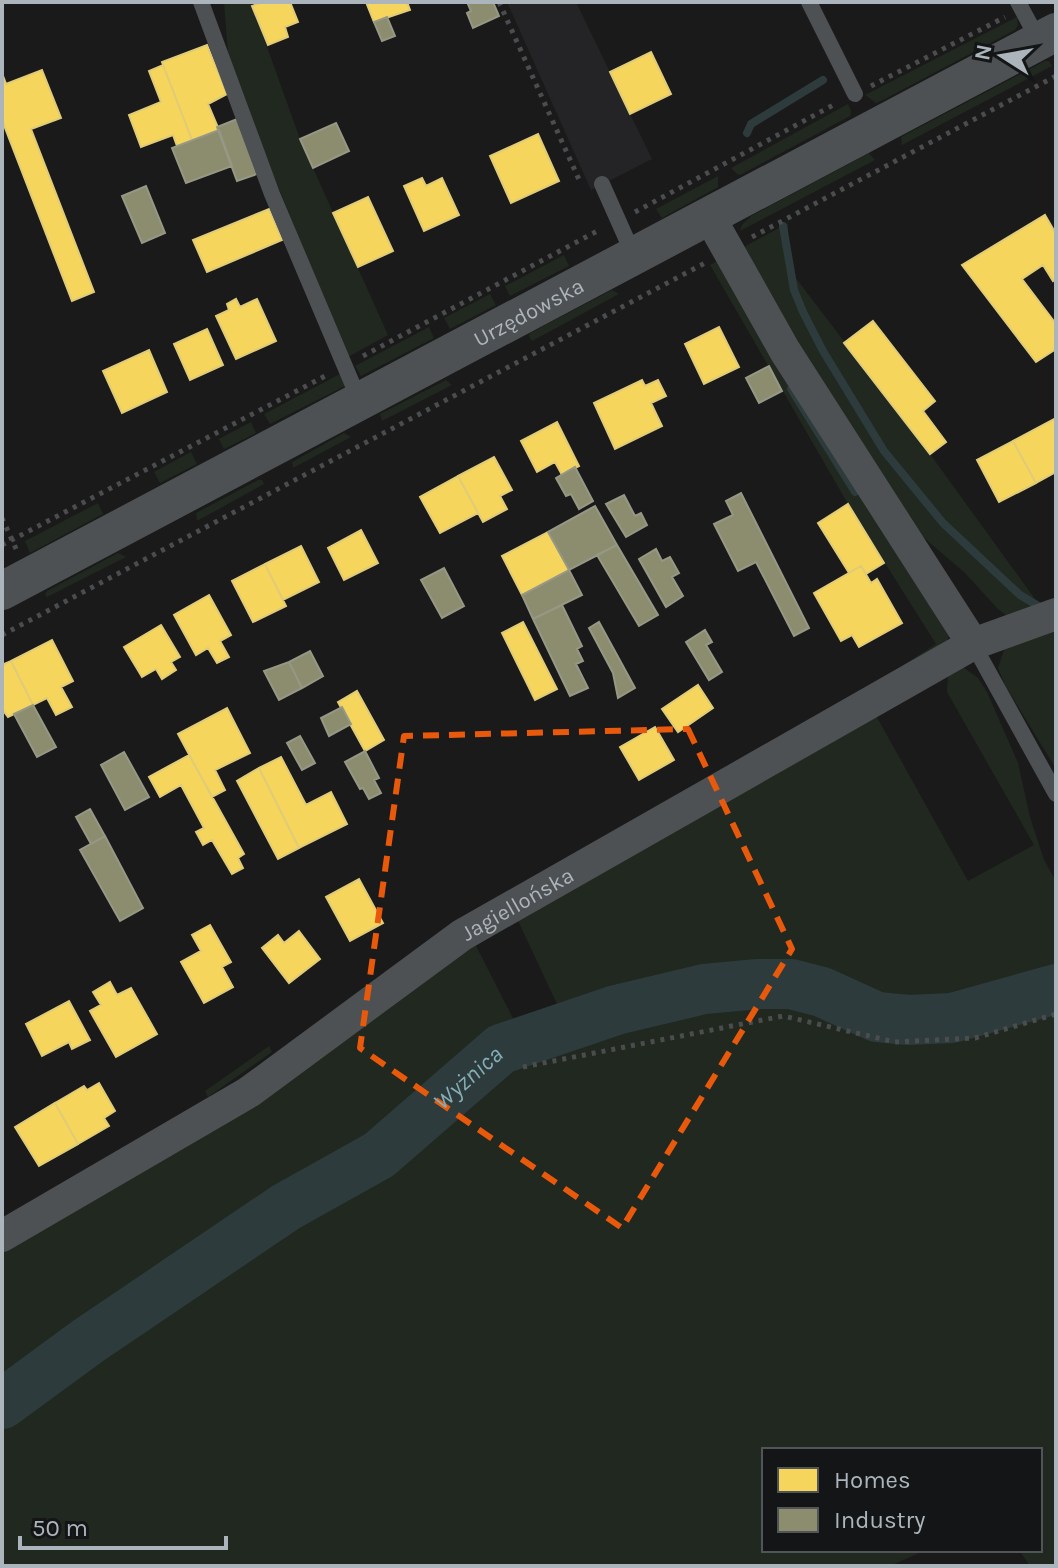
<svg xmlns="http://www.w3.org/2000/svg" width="1058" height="1568" font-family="Karla,sans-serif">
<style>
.built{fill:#242426}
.green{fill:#212820}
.homes{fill:#f6d55c;stroke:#e0cb78;stroke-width:2}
.industry{fill:#8c8c6e;stroke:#969885;stroke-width:2}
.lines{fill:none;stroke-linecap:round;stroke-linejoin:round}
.stream{stroke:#2d3b3c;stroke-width:8}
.river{stroke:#2d3b3c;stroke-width:50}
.path{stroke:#4a4c4e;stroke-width:5;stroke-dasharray:4 6;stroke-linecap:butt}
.service{stroke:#4e5153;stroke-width:16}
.minor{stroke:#4e5153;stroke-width:32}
.tertiary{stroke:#4e5153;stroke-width:38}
.marked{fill:none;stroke:#e8590c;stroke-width:6;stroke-dasharray:16 10;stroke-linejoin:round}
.labels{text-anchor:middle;stroke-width:8;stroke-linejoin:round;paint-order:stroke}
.street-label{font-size:22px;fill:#acb5bb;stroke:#141516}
.water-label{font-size:24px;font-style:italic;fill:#84aeb5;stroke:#141516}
</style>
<rect width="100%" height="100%" fill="#1a1a1a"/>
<!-- built -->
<path class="built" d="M507,2H576L652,159L591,190Z"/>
<!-- green -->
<path class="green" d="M224,2H251L300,139L388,335L348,357L241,96L228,53Z
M1017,17L1018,25L1015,30L885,99L876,103L865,95Z
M1045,61H1049L1052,66L902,145L901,137Z
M848,104L851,111L850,116L742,174L738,175L731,168Z
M869,153L875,160L740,231L742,225L751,216Z
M718,176V187L662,218L656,209Z
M788,223V249L795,277L930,454L1040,606L1007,616L998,609L964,572L917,532L786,339L742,248Z
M564,255L569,266L510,296L505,286Z
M722,259L950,635L945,644L888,675L936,644L848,504L710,265Z
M612,290L619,294L532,341L529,336L530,333Z
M490,294L496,305L450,329L444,318Z
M429,327L434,338L361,376L355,366Z
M340,374L345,386L270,424L264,414Z
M446,380L452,385L382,421L380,414Z
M251,422L256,433L224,449L219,439Z
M344,433L351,437L293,468L292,462Z
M191,452L197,464L160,483L154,472Z
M258,480H262L264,484L197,521L196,513Z
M98,503L103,514L30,553L25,541Z
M118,553L126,557L47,597L45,595L47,591Z
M1056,623V769L1005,685L998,668L1005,647Z
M963,667L978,678L987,692L1018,763L1030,817L1044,860L1056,881V1566H1030L1019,1550H1040V1450H764V1550H926L890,1566H2V1247L472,938L521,1034L564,1019L513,910L873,710L968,881L1034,845L947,692L948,674Z
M269,1046L272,1052L208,1097L205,1091Z"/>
<!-- homes -->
<path class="homes" d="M263,2H290L298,22L285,27L288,37L268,45L252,6Z
M366,2H407L410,10L374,22Z
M207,45L227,94L208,104L219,130L192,140L162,62Z
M651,52L671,94L630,114L610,72Z
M163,65L192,140L177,146L173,135L141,147L129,115L161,102L149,71Z
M42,70L61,118L31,129L94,292L72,301L2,120V73L6,84Z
M538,134L559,181L511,203L490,156Z
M422,178L426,186L442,178L459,215L424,231L404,186Z
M368,197L393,251L358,267L333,213Z
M269,209L282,240L207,272L193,240Z
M1045,215L1056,234V279L1053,281L1043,265L1022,279L1056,324V349L1036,362L962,265Z
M236,299L240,307L257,299L276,341L236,359L216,316L229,310L227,304Z
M873,321L935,401L923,411L946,442L930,454L844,343Z
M719,327L739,367L704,384L685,344Z
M207,329L223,365L190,380L174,344Z
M149,350L167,392L122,413L103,371Z
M642,380L645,386L658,380L666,396L651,403L662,426L615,449L594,403Z
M1054,419L1056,423V472L1036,483L1013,441Z
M557,422L579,466L562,475L555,462L537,472L521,441Z
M1013,441L1036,483L999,502L977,460Z
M494,457L512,490L500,496L507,509L483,522L458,476Z
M458,476L478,513L440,533L420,497Z
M848,504L884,563L866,574L861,566L849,573L818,523Z
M361,530L378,563L344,580L328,548Z
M548,532L569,570L522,595L502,556Z
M301,546L319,582L283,600L265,564Z
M265,564L286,606L253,622L232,581Z
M861,566L871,583L877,579L902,623L859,647L852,635L841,641L814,593Z
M209,595L231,635L220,641L229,657L217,663L208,648L196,655L174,615Z
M523,622L557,689L535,700L502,633Z
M161,625L180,657L171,662L176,670L162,679L156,669L142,677L124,647Z
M52,640L73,681L61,687L72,707L56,715L47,698L33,705L11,661Z
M11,661L33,705L8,717L2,709V665Z
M698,685L713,708L678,732L662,709Z
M357,691L384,740L365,751L338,702Z
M227,708L250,753L215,770L225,790L212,797L178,734Z
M655,727L674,760L639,780L620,747Z
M189,755L244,854L238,858L243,868L232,874L212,840L203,845L196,832L204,828L181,785L160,797L149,777Z
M281,757L306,805L331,792L347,824L299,848L259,768Z
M259,768L299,848L278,859L237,781Z
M359,879L383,923L350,941L326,897Z
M210,925L231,962L222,967L233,987L204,1003L181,962L201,951L192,935Z
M299,931L320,959L289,983L262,948L278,935L284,943Z
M110,982L117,995L131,988L157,1034L116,1057L90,1011L101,1005L93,992Z
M69,1001L90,1040L72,1049L69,1042L42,1056L26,1024Z
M99,1083L115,1111L104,1118L109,1126L78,1144L55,1103L84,1086L87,1090Z
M55,1103L78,1144L39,1166L15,1127Z"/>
<!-- industry -->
<path class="industry" d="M467,2H493L499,16L473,28L467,13L471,11Z
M387,17L395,36L382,41L374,22Z
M237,119L257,174L237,181L217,127Z
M336,123L349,151L313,168L300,139Z
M219,130L232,166L186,183L172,148Z
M146,186L165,233L142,243L122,196Z
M769,366L782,391L759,403L746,378Z
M575,467L593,501L579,509L571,494L566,496L556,478Z
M741,493L809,628L794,636L756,562L738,571L714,524L733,515L726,501Z
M624,495L635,516L641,513L647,525L626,537L606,504Z
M595,506L617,545L569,570L548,532Z
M617,545L658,615L639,626L597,555Z
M656,549L662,561L670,557L679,573L672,577L683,596L666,607L639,559Z
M444,568L464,606L442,618L421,580Z
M569,570L582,595L533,619L522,595Z
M562,605L582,646L577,649L583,661L576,664L588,688L570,696L533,619Z
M599,622L635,688L618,698L613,673L589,628Z
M705,630L712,642L706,645L722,672L709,680L686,642Z
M310,651L323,676L302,688L289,662Z
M289,662L302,688L279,700L264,671Z
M33,705L56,747L37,757L14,714Z
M342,707L351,724L329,736L321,718Z
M300,736L315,763L302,770L287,743Z
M365,751L379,778L374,780L381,793L369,799L363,788L360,789L345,762Z
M124,752L149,797L125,810L101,765Z
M90,809L105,836L91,844L76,817Z
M105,836L143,908L120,921L80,850Z"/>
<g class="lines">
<!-- stream -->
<path class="stream" d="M747,133L751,124L823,80
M783,226L794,290L803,312L823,351L884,451L943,523L1020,595L1040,607
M791,389L855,492"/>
<!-- river -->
<path class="river" id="s1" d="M2,1404L88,1341L286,1207L379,1155L501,1049L616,1010L704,989L758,984H791L822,992L877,1017L909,1020L952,1018L1056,989"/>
<!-- path -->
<path class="path" d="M499,2L581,184
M871,86L1005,17
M635,212L837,103
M752,237L1056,76
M363,356L601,229
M2,518L17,551
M2,545L329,374
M2,635L705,263
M523,1067L783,1016L895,1042L975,1038L1056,1014"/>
<!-- service -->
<path class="service" d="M201,2L272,194L360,402
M809,2L855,94
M1018,2L1039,41
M602,184L634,256
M973,644L1056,794"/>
<!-- minor -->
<g class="minor">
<path d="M709,216L785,351L973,644"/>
<path id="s2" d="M2,1236L249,1092L462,935L973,644L1056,614"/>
</g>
<!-- tertiary -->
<path class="tertiary" id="s3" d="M2,591L1056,32"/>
</g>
<!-- marked area -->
<path class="marked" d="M688,729L792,949L622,1228L360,1048L404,736Z"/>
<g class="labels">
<!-- street labels -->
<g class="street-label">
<text dy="8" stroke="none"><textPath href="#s3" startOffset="596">Urzędowska</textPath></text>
<text dy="8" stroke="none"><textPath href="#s2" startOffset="614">Jagiellońska</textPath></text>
</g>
<!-- water labels -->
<g class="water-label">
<text dy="8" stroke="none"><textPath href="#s1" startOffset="570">Wyżnica</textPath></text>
</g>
</g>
<!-- border -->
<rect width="1058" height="1568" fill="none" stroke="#acb5bb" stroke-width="8"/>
<!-- legend -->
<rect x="762" y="1448" width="280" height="104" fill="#141516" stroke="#515558" stroke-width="2"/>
<rect x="778" y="1468" width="40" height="24" fill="#f6d55c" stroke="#515558" stroke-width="2"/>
<text x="834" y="1488" font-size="24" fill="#acb5bb">Homes</text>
<rect x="778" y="1508" width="40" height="24" fill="#8c8c6e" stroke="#515558" stroke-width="2"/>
<text x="834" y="1528" font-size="24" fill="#acb5bb">Industry</text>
<!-- north arrow -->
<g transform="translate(1002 56) rotate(281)" stroke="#141516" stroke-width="6" paint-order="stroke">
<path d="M0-6L14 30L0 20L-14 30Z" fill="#acb5bb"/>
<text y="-12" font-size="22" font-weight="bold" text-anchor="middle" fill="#acb5bb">N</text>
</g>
<!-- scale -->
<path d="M20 1536v12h206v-12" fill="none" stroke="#acb5bb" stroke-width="4"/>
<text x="32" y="1536" font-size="24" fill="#acb5bb" stroke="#141516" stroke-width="6" paint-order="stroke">50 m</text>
</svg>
